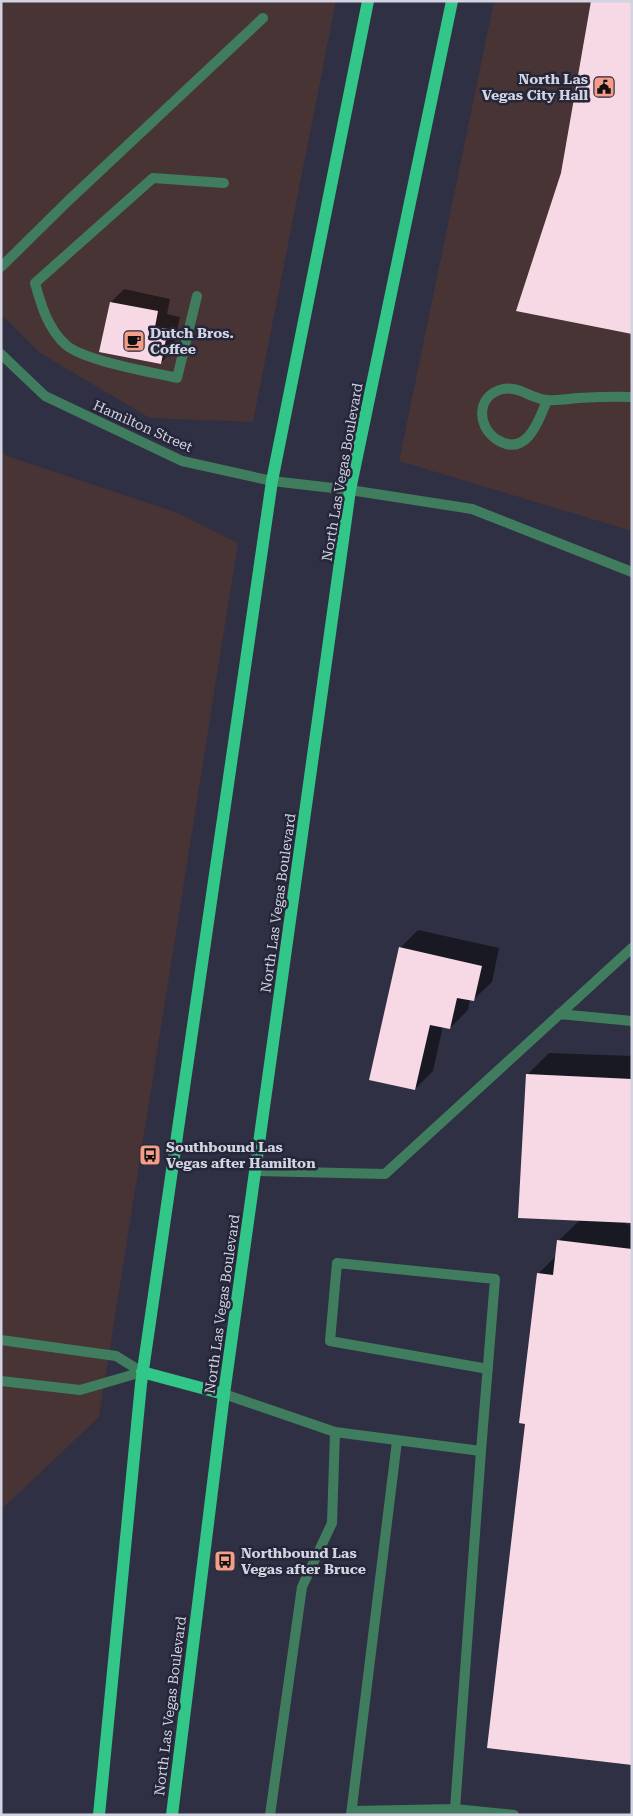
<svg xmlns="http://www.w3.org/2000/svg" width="633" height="1816" font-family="'Roboto Serif',serif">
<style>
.commercial{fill:#483335}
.shadow{fill:#0007}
.building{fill:#f6d9e4}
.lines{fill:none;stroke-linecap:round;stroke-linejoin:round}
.lane{stroke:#407d5e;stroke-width:10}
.street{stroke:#407d5e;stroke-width:10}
.primary{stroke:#32c688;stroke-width:12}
.labels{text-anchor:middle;stroke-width:5;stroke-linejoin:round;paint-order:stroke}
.poi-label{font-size:14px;font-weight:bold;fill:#d3d4e1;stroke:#252639;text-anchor:start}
.street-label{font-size:14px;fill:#d3d4e1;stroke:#252639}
</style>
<rect width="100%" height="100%" fill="#2f3043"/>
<!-- commercial -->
<path class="commercial" d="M1,1H336L253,422L150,418L40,353L1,314Z
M494,1H632V531L399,461Z
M1,450L7,456L178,513L238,543L99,1417L1,1510Z"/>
<!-- shadow -->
<path class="shadow" d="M124,289L170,299L167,314L180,317L173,350L161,363L111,302Z
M418,930L499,948L492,982L473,1000L470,999L468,1010L450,1028L443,1026L433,1071L415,1089L400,948Z
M549,1053L632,1056V1222H626V1224L632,1225V1763L527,1423L538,1274L557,1255L558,1241L580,1220L527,1075Z"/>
<!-- building -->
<path class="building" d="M591,1H632V334L516,311L561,173Z
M110,302L158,311L155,327L168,329L161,364L99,352Z
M399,947L482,966L474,1001L457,998L450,1029L430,1025L415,1090L369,1080Z
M526,1074L632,1079V1223L518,1218Z
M557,1240L632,1249V1765L487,1748L525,1424L519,1423L537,1273L553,1275Z"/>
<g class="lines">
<!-- lane -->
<path class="lane" d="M1,267L68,201L263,18
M197,296L177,378C151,372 85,361 66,345C48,329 41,305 35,283L153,178L224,183
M547,400C539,421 526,459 496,439C476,425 477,395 503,389C519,386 532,399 547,400C557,401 568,399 578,398C596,397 614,396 632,397
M350,490L472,509L632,572
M559,1014L632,1021
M256,1171L385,1174L632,948
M1,1340L116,1356L142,1372
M1,1381L80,1390L142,1372
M224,1394L335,1432L481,1451L495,1279L337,1263L330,1341L488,1369
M455,1809L514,1815
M352,1811L455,1809L481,1451
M270,1815L302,1587L332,1523L335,1432
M351,1815L397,1441"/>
<!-- street -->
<path class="street" d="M1,354L45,396L182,461L272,481L350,490"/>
<!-- primary -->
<path class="primary" d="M142,1372L224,1394
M99,1815L141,1384L272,481L368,1
M172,1815L224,1394L350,490L452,1"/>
</g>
<!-- icons -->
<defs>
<g id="civic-square" transform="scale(1.125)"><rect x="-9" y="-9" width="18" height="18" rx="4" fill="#f49e8a" stroke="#252639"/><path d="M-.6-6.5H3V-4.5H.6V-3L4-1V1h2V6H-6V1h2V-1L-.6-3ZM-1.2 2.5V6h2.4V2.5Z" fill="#111"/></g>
<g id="cafe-square" transform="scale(1.125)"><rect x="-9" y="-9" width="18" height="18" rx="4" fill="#f49e8a" stroke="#252639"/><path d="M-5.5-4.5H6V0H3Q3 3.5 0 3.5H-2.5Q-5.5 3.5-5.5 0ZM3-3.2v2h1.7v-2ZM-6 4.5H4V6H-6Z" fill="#111"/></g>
<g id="bus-square" transform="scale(1.125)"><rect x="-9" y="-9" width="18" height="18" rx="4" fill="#f49e8a" stroke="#252639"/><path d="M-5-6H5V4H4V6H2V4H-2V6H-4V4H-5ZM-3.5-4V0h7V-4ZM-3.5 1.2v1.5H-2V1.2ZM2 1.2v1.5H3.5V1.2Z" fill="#111"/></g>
</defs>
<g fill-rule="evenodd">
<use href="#civic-square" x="604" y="87"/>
<use href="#cafe-square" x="134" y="341"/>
<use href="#bus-square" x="150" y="1155"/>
<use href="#bus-square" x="225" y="1561"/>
</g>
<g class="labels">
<!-- poi labels -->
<g class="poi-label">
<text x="588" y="84" text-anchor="end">North Las<tspan x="588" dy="16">Vegas City Hall</tspan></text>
<text x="150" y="338">Dutch Bros.<tspan x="150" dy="16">Coffee</tspan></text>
<text x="166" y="1152">Southbound Las<tspan x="166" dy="16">Vegas after Hamilton</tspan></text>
<text x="241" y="1558">Northbound Las<tspan x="241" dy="16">Vegas after Bruce</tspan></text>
</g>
<!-- street labels -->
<g class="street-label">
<text transform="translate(143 426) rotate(24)" y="5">Hamilton Street</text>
<text transform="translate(342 472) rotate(-80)" y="5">North Las Vegas Boulevard</text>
<text transform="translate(278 903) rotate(-82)" y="5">North Las Vegas Boulevard</text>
<text transform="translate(222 1304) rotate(-82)" y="5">North Las Vegas Boulevard</text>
<text transform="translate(170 1706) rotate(-83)" y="5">North Las Vegas Boulevard</text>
</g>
</g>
<!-- border -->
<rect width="633" height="1816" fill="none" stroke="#d3d4e1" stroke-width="5"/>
</svg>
